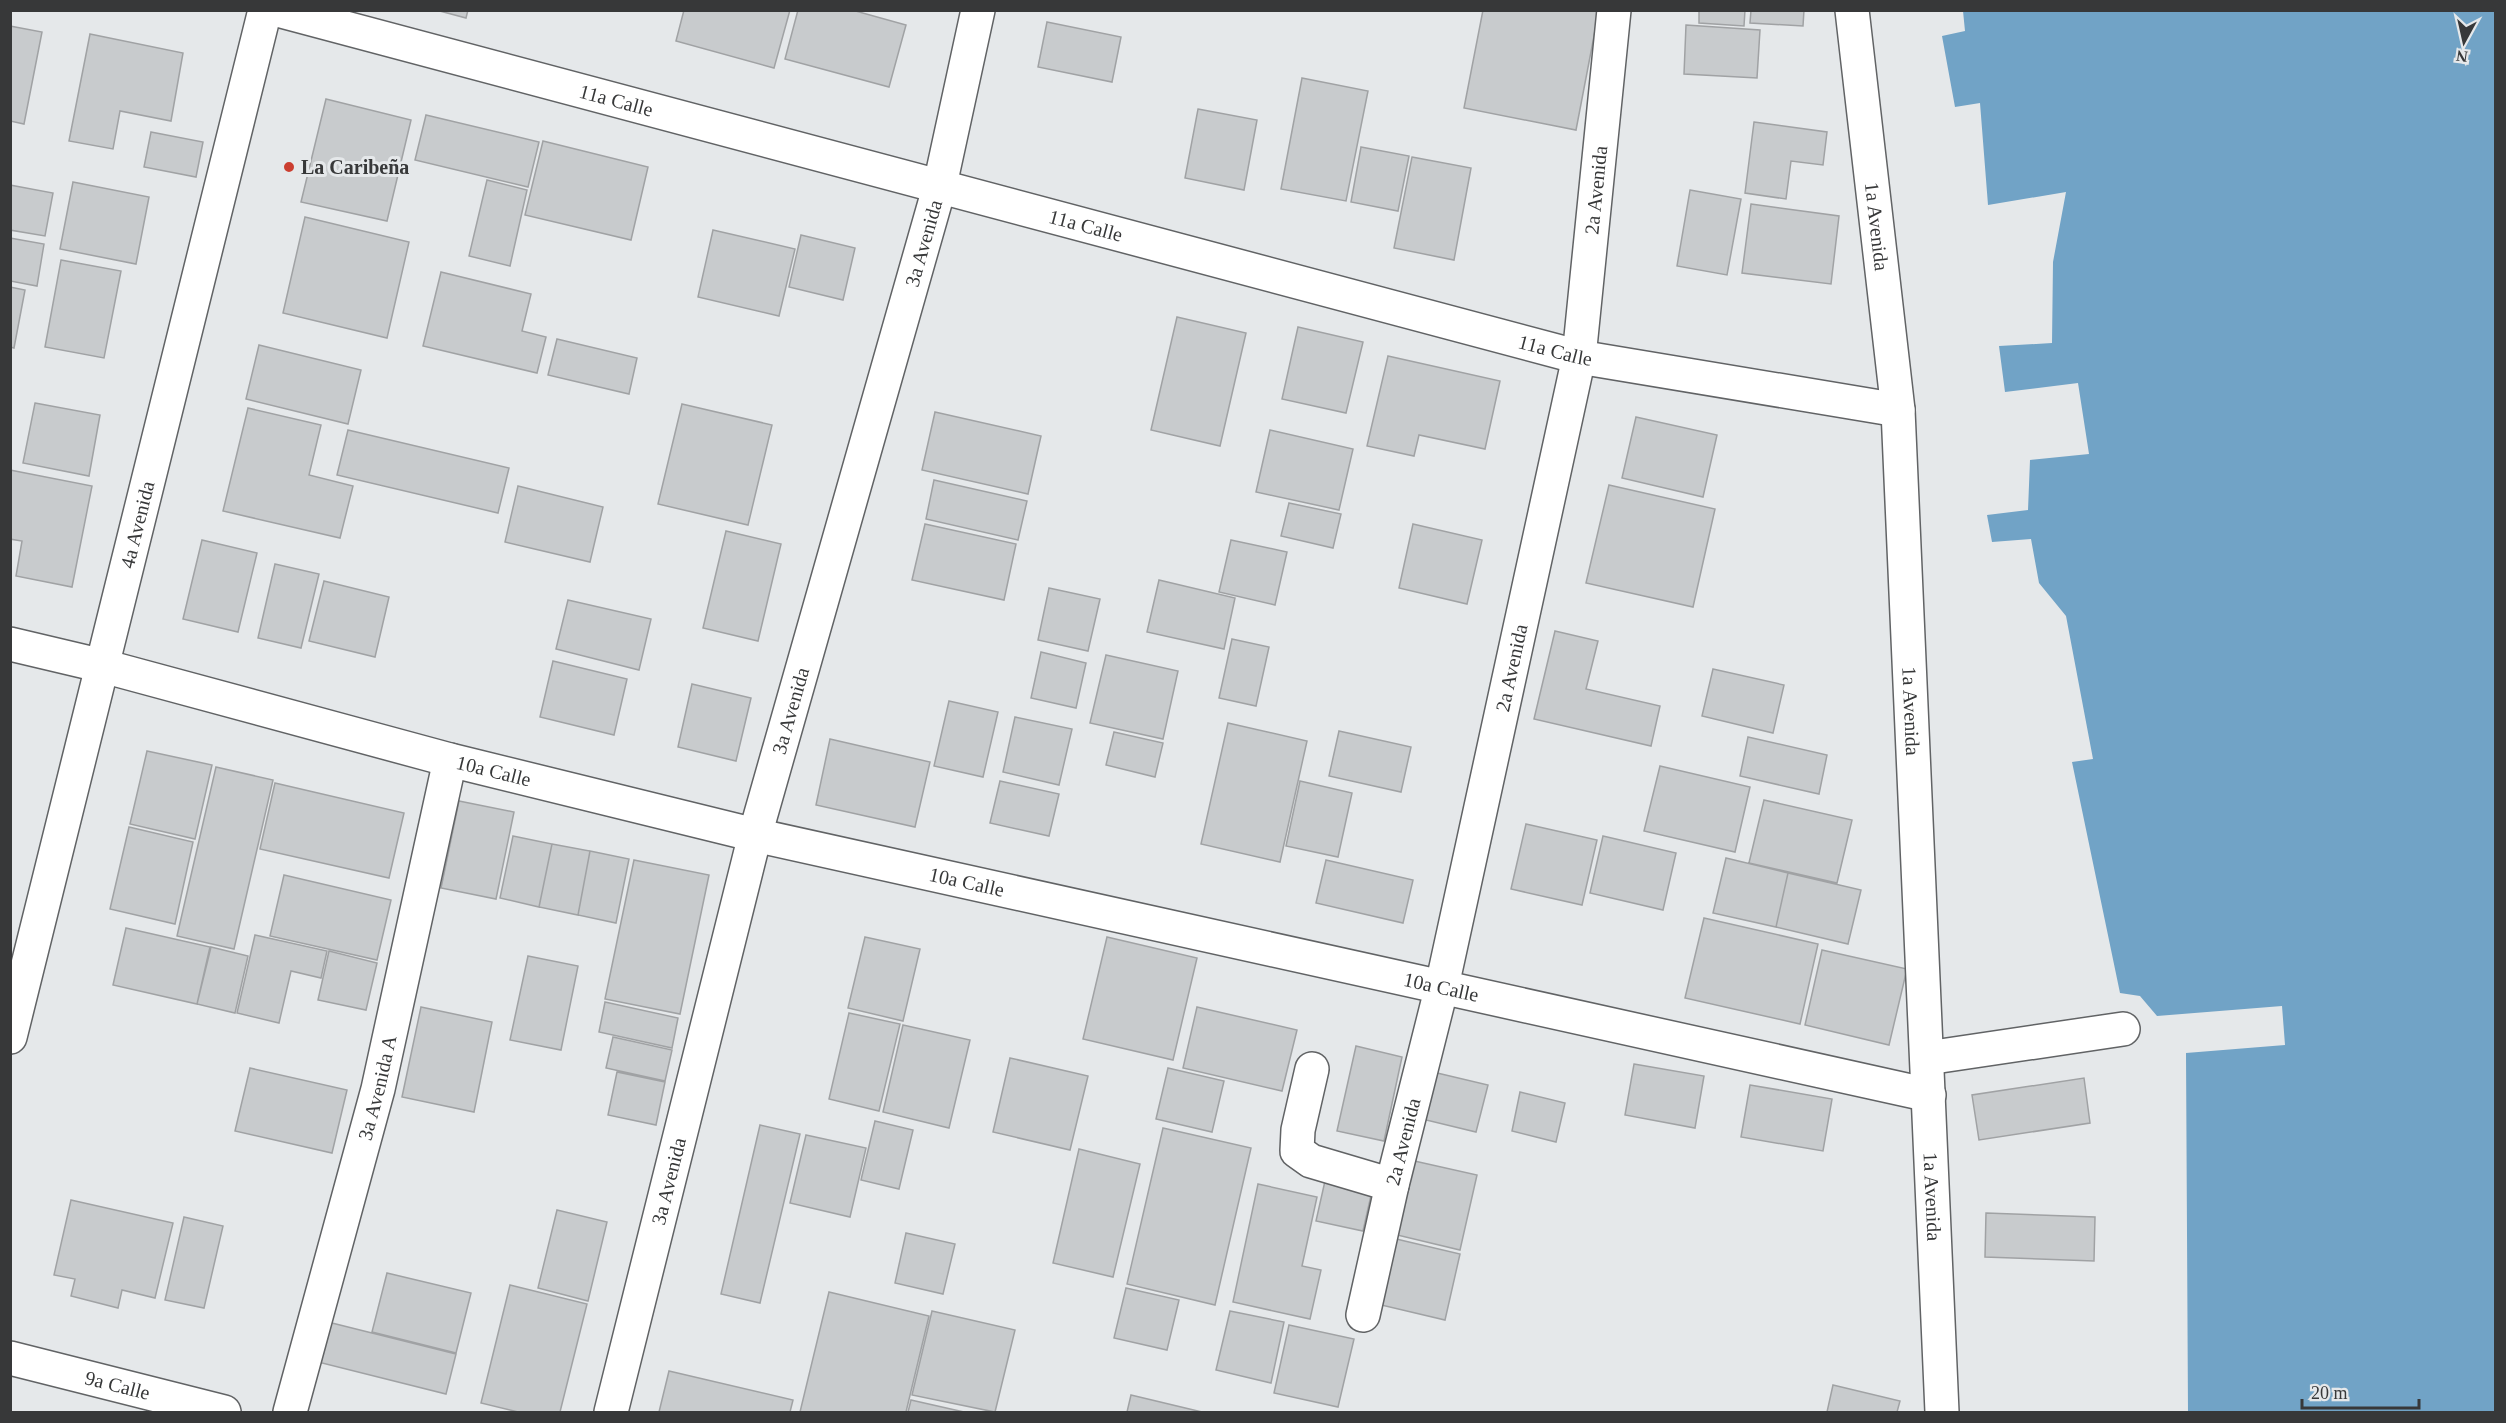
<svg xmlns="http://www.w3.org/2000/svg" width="2506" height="1423" font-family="Georgia,serif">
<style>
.water{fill:#71a3c6}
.building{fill:#c8cbcd;stroke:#a0a2a4;stroke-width:1.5}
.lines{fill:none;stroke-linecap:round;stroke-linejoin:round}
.minor-casing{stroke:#616365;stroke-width:36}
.minor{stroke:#fff;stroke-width:33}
.poi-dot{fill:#cb3e30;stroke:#e5e8ea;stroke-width:2}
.labels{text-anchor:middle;stroke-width:6;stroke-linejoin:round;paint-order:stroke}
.street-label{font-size:20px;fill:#373839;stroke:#e5e8ea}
.poi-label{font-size:20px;font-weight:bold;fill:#373839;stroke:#e5e8ea;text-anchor:start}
</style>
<rect width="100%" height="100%" fill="#e5e8ea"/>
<!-- water -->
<path class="water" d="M1963,11H2495V1412H2188L2186,1053L2285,1045L2282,1006L2157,1016L2140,996L2120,993L2072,762L2093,759L2066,616L2039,583L2031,539L1992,542L1987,515L2028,510L2030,460L2089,454L2078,383L2005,392L1999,346L2052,343L2053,262L2066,192L1988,205L1980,103L1955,107L1942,36L1965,31Z"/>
<!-- building -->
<path class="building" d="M436,10H468L466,18Z
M684,10H790L774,68L676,41Z
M798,10H852L906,25L889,87L785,59Z
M1483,10H1599L1576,130L1464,108Z
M1699,10H1745L1744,26L1699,23Z
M1751,10H1804L1803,26L1750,23Z
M1047,22L1121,37L1112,82L1038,67Z
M1686,25L1760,30L1757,78L1684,74Z
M10,26L42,32L24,124L10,121Z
M90,34L183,53L171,121L120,111L113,149L69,141Z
M1302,78L1368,91L1346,201L1281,189Z
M326,99L411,120L387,221L301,202Z
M1198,109L1257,120L1244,190L1185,178Z
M426,115L539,142L528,187L415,160Z
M1754,122L1827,132L1823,165L1791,161L1786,199L1745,193Z
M151,132L203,142L196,177L144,167Z
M543,141L648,167L631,240L525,215Z
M1361,147L1409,156L1398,211L1351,202Z
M1412,157L1471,168L1454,260L1394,248Z
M487,180L527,190L510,266L469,256Z
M73,182L149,197L136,264L60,249Z
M10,185L53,193L45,236L10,230Z
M1690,190L1741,199L1727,275L1677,266Z
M1751,204L1839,216L1831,284L1742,273Z
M305,217L409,242L387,338L283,313Z
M713,230L795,249L779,316L698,297Z
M801,235L855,248L843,300L789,287Z
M10,238L44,244L37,286L10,281Z
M61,260L121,271L104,358L45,347Z
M441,272L531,294L522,331L546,337L537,373L423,346Z
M10,287L25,290L14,348L10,347Z
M1177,317L1246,333L1220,446L1151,430Z
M1298,327L1363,342L1346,413L1282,399Z
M557,339L637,358L629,394L548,375Z
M259,345L361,370L348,424L246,399Z
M1388,356L1500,381L1485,449L1419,435L1414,456L1367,446Z
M35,403L100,415L89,476L23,463Z
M682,404L772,425L748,525L658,504Z
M248,408L321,425L309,475L353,486L340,538L223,511Z
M935,412L1041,436L1028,494L922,470Z
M1636,417L1717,435L1703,497L1622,478Z
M348,430L509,468L498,513L337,475Z
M1270,430L1353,449L1339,510L1256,492Z
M10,470L92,486L72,587L16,576L22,541L10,539Z
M934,480L1027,501L1018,540L926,519Z
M1609,485L1715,509L1693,607L1586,583Z
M518,486L603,507L590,562L505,542Z
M1289,503L1341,514L1333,548L1281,536Z
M925,524L1016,544L1004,600L912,580Z
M1413,524L1482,540L1467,604L1399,588Z
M726,531L781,544L758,641L703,628Z
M202,540L257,553L238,632L183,619Z
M1231,540L1287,552L1275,605L1219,592Z
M275,564L319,574L301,648L258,638Z
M1159,580L1235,598L1224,649L1147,632Z
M324,581L389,597L375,657L309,641Z
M1049,588L1100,599L1088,651L1038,640Z
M568,600L651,619L639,670L556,649Z
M1555,631L1598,641L1586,689L1660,706L1651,746L1534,719Z
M1232,639L1269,647L1256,706L1219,698Z
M1041,652L1086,663L1076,708L1031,698Z
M1106,655L1178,671L1163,739L1090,723Z
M553,661L627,679L614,735L540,717Z
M1713,669L1784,685L1773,733L1702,716Z
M692,684L751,698L736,761L678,747Z
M949,701L998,712L983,777L934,766Z
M1015,717L1072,729L1059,785L1003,772Z
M1228,723L1307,741L1280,862L1201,844Z
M1339,731L1411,747L1401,792L1329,776Z
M1114,732L1163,743L1155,777L1106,765Z
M1748,737L1827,755L1819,794L1740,776Z
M830,739L930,762L915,827L816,805Z
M147,751L212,765L195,839L130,824Z
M1660,766L1750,787L1735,852L1644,831Z
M216,767L273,780L234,949L177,936Z
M1000,781L1059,794L1049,836L990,823Z
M1300,781L1352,793L1338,857L1286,846Z
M275,783L404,813L389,878L260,849Z
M1764,800L1852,820L1837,883L1749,863Z
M459,801L514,812L496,899L441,888Z
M1526,824L1597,840L1582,905L1511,889Z
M129,827L193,842L175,924L110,909Z
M513,836L552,844L539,907L500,898Z
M1603,836L1676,853L1663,910L1590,893Z
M552,844L590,851L578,915L539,907Z
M590,851L629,859L616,923L578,915Z
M1726,858L1788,873L1776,927L1713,913Z
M634,860L709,875L680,1014L605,999Z
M1326,860L1413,880L1403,923L1316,903Z
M1788,873L1861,890L1848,944L1776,927Z
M284,875L391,900L377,960L270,936Z
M1704,918L1818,944L1800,1024L1685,998Z
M126,928L210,947L197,1004L113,985Z
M255,935L327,951L321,978L291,971L279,1023L237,1013Z
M865,937L920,949L903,1021L848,1008Z
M1107,937L1197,958L1173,1060L1083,1039Z
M211,947L248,956L235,1013L197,1004Z
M1822,950L1907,969L1889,1045L1805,1025Z
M329,951L377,963L366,1010L318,1000Z
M528,956L578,966L561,1050L510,1040Z
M605,1002L678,1018L672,1048L599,1032Z
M421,1007L492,1022L474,1112L402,1097Z
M1197,1007L1297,1030L1282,1091L1183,1068Z
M849,1013L900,1024L879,1111L829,1099Z
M903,1025L970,1040L949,1128L883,1112Z
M613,1037L672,1050L665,1081L606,1068Z
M1356,1046L1402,1057L1384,1141L1337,1131Z
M1010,1058L1088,1076L1070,1150L993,1132Z
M1634,1064L1704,1076L1695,1128L1625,1115Z
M250,1068L347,1090L332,1153L235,1131Z
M1168,1068L1224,1081L1212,1132L1156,1119Z
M617,1072L665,1082L656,1125L608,1115Z
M1433,1072L1488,1085L1476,1132L1422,1119Z
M2084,1078L2090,1123L1979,1140L1972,1095Z
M1750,1085L1832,1099L1823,1151L1741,1137Z
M1520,1092L1565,1103L1556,1142L1512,1131Z
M875,1121L913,1130L899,1189L861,1180Z
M760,1125L800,1134L760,1303L721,1294Z
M1163,1128L1251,1148L1215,1305L1127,1284Z
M806,1135L866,1148L850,1217L790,1203Z
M1079,1149L1140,1164L1113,1277L1053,1263Z
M1410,1160L1477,1175L1460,1250L1393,1234Z
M1325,1181L1372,1191L1363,1231L1316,1221Z
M1258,1184L1317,1197L1302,1266L1321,1270L1310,1319L1233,1302Z
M71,1200L173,1223L155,1298L122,1290L118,1308L71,1296L75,1279L54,1275Z
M557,1210L607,1222L588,1301L538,1288Z
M1986,1213L2095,1217L2094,1261L1985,1257Z
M184,1217L223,1226L204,1308L165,1300Z
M906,1233L955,1244L943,1294L895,1283Z
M1392,1238L1460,1254L1445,1320L1377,1304Z
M387,1273L471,1293L456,1353L372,1332Z
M510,1285L587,1304L560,1412H518L481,1403Z
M1126,1288L1179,1300L1167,1350L1114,1338Z
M829,1292L929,1316L906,1412H800Z
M932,1311L1015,1330L995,1412L912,1395Z
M1230,1311L1284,1322L1271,1383L1216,1370Z
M328,1322L456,1354L446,1394L318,1362Z
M1289,1325L1354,1339L1338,1407L1274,1393Z
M669,1371L793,1400L790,1412H659Z
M1833,1385L1900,1401L1897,1412H1827Z
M1131,1395L1202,1412H1127Z
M911,1400L964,1412H908Z"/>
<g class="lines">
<!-- minor casing -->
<g class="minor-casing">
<g id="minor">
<path id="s1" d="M278,10L1579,357L1898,410"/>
<path id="s2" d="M1852,10L1898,410L1942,1412"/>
<path id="s3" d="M10,644L103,666L450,760L755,835L1929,1095"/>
<path id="s4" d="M10,1037L265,10"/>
<path d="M1927,1058L2123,1029"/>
<path d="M1312,1069L1298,1130L1297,1151L1311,1161L1392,1185"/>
<path id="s5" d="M1363,1315L1392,1185L1442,986L1579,357L1614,10"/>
<path id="s6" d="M10,1358L224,1412"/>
<path id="s7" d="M290,1412L378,1089L450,760"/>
<path id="s8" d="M611,1412L755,835L940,185L978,10"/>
</g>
</g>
<!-- minor -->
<use href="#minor" class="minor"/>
</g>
<!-- markers -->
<circle class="poi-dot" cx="289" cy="167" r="6"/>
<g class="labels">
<!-- street labels -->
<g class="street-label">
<text dy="7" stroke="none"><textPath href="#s1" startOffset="350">11a Calle</textPath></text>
<text dy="7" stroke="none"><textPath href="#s5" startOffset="1150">2a Avenida</textPath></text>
<text dy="7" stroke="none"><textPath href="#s1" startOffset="836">11a Calle</textPath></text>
<text dy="7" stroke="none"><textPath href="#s2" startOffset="218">1a Avenida</textPath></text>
<text dy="7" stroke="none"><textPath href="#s8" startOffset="1210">3a Avenida</textPath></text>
<text dy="7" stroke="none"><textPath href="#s1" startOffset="1322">11a Calle</textPath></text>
<text dy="7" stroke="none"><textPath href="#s4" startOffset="528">4a Avenida</textPath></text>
<text dy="7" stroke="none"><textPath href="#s5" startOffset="664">2a Avenida</textPath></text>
<text dy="7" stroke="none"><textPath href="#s8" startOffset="724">3a Avenida</textPath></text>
<text dy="7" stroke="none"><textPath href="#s2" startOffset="704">1a Avenida</textPath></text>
<text dy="7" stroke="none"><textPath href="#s3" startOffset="500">10a Calle</textPath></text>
<text dy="7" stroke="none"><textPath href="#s3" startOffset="986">10a Calle</textPath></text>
<text dy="7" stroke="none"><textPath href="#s3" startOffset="1472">10a Calle</textPath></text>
<text dy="7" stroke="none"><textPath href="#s7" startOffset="336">3a Avenida A</textPath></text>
<text dy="7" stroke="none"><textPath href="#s5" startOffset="178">2a Avenida</textPath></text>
<text dy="7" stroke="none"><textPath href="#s8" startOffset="238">3a Avenida</textPath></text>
<text dy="7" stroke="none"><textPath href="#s2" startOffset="1190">1a Avenida</textPath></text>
<text dy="7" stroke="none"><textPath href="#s6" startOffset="111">9a Calle</textPath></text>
</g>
<!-- poi labels -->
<g class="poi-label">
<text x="301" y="174">La Caribeña</text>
</g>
</g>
<!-- border -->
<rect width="2506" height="1423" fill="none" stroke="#373839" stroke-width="24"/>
<!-- north arrow -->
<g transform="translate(2464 42) rotate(188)" stroke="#e5e8ea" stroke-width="4.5" paint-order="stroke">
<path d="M0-4.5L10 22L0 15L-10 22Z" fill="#373839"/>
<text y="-9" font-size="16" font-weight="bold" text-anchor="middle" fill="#373839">N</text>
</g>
<!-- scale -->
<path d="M2302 1399v9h117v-9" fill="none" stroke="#373839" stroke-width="3"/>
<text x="2311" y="1399" font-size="18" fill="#373839" stroke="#e5e8ea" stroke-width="4.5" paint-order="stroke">20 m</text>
</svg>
